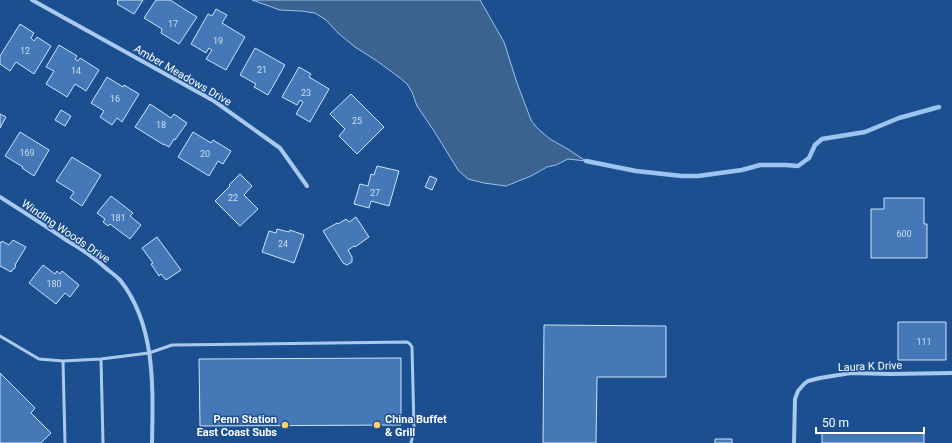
<svg xmlns="http://www.w3.org/2000/svg" width="952" height="443" font-family="Roboto,sans-serif">
<style>
.water{fill:#3c6290;stroke:#9cc4f0}
.lines{fill:none;stroke-linecap:round;stroke-linejoin:round}
.stream{stroke:#9cc4f0;stroke-width:4.5}
.building{fill:#4478b7;stroke:#cfe3fa}
.service{stroke:#a9c9ee;stroke-width:3}
.minor{stroke:#a9c9ee;stroke-width:4}
.poi-dot{fill:#ffd166;stroke:#1b4f8f;stroke-width:1.5}
.labels{text-anchor:middle;stroke-width:3;stroke-linejoin:round;paint-order:stroke}
.number-label{font-size:9px;fill:#d0dded}
.street-label{font-size:11px;fill:#fff;stroke:#1b4f8f}
.poi-label{font-size:11px;font-weight:bold;fill:#fff;stroke:#1b4f8f;text-anchor:end}
</style>
<rect width="100%" height="100%" fill="#1b4f8f"/>
<!-- water -->
<path class="water" d="M252,0H480L504,42L517,83L531,120L537,128L550,139L566,148L586,161L568,159L556,165L547,167L531,176L506,186L484,183L468,179L458,170L434,131L417,106L412,92L407,84L400,78L377,61L355,47L338,33L326,20L315,13L301,11L280,10Z"/>
<g class="lines">
<!-- stream -->
<path class="stream" d="M586,161L636,171L682,176H698L742,170L760,165H786L798,166L809,158L815,145L822,139L865,132L899,118L939,107"/>
</g>
<!-- building -->
<path class="building" d="M117,0H143L134,14L117,4L118,1Z
M156,0H170L197,17L179,44L161,33L162,29L144,18Z
M216,9L227,15L222,23L245,37L226,70L206,59L212,50L209,48L206,53L191,44L208,14L212,16Z
M20,24L34,33L31,38L34,41L37,37L51,46L34,74L16,62L10,71L0,64V56Z
M59,45L77,56L75,59L78,61L80,58L99,70L86,91L75,84L67,97L46,84L54,71L46,67Z
M255,48L285,65L268,95L254,87L256,84L240,75Z
M299,67L311,74L309,77L329,89L310,122L296,114L303,102L300,100L297,105L282,97Z
M107,77L123,87L124,85L139,94L122,122L117,118L112,125L100,117L104,111L91,103Z
M351,94L384,127L357,154L339,136L345,129L330,114Z
M150,104L171,118L174,114L187,123L175,140L174,139L169,147L164,144V145L135,127Z
M61,110L71,116L65,126L55,120Z
M0,114L6,117L0,128Z
M20,132L49,150L34,176L22,168L23,167L5,156Z
M193,132L211,143L213,140L231,151L223,164L218,161L209,176L178,157Z
M72,157L101,175L82,206L70,198L74,192L56,181Z
M377,166L399,171L389,206L371,201L369,208L354,204L360,184L368,186L371,174L374,175Z
M240,174L252,186L244,195L258,209L240,226L215,201L230,186L229,185Z
M430,176L437,179L432,190L425,187Z
M111,196L133,213L130,216L141,225L130,239L110,224L108,226L103,222L105,219L97,213Z
M884,198H924V224H927V258H871V209H884Z
M356,217L369,237L355,247L354,246L348,250L352,257V262L347,265L343,263L323,231L337,223L338,224L346,219L349,222Z
M277,229L289,232L290,230L304,235L294,263L262,252L269,231L276,233Z
M157,237L181,270L166,280L161,274L159,276L151,264L153,263L142,248Z
M13,240L26,247L15,265L16,266L14,269H13L11,272L0,266V242L1,243L2,241L9,245Z
M43,265L55,274L57,271L60,274L62,271L79,285L70,297L65,293L56,304L29,283Z
M898,322H946V360H898Z
M544,325L666,326V377H597L596,443H543Z
M401,358V425L200,426L199,359Z
M0,373L35,408L31,413L51,433L41,443H0Z
M822,433H924V443H822Z
M715,439H732V443H715Z"/>
<g class="lines">
<!-- service -->
<path class="service" d="M0,336L39,359L63,361L101,359L149,353L172,345L407,342L410,344L412,347L414,430L411,443
M101,359L103,443
M63,361L65,443"/>
<!-- minor -->
<path class="minor" d="M32,0L214,101L280,148L307,186
M0,197C22,211 44,225 66,240C82,249 95,258 108,270C112,273 116,276 120,280C156,325 153,388 152,443
M794,443L795,399L798,391L804,384L808,381L820,378L851,373L890,374L952,373"/>
</g>
<!-- markers -->
<g class="poi-dot">
<circle cx="285" cy="425" r="4"/>
<circle cx="377" cy="425" r="4"/>
</g>
<g class="labels">
<!-- number labels -->
<g class="number-label">
<text x="173" y="27">17</text>
<text x="218" y="44">19</text>
<text x="25" y="54">12</text>
<text x="262" y="73">21</text>
<text x="76" y="74">14</text>
<text x="306" y="96">23</text>
<text x="115" y="102">16</text>
<text x="357" y="124">25</text>
<text x="161" y="128">18</text>
<text x="27" y="156">169</text>
<text x="205" y="157">20</text>
<text x="375" y="196">27</text>
<text x="233" y="201">22</text>
<text x="118" y="221">181</text>
<text x="904" y="237">600</text>
<text x="283" y="247">24</text>
<text x="54" y="287">180</text>
<text x="924" y="345">111</text>
</g>
<!-- street labels -->
<g class="street-label">
<text transform="translate(183 75) rotate(30)" y="4">Amber Meadows Drive</text>
<text transform="translate(66 231) rotate(34)" y="4">Winding Woods Drive</text>
<text transform="translate(870 366) rotate(-2)" y="4">Laura K Drive</text>
</g>
<!-- poi labels -->
<g class="poi-label">
<text x="277" y="423">Penn Station<tspan x="277" dy="13">East Coast Subs</tspan></text>
<text x="385" y="423" text-anchor="start">China Buffet<tspan x="385" dy="13">&amp; Grill</tspan></text>
</g>
</g>
<!-- scale -->
<path d="M816 427v6h108v-6" fill="none" stroke="#ffffff" stroke-width="2"/>
<text x="822" y="427" font-size="12" fill="#ffffff" stroke="#1b4f8f" stroke-width="3" paint-order="stroke">50 m</text>
</svg>
